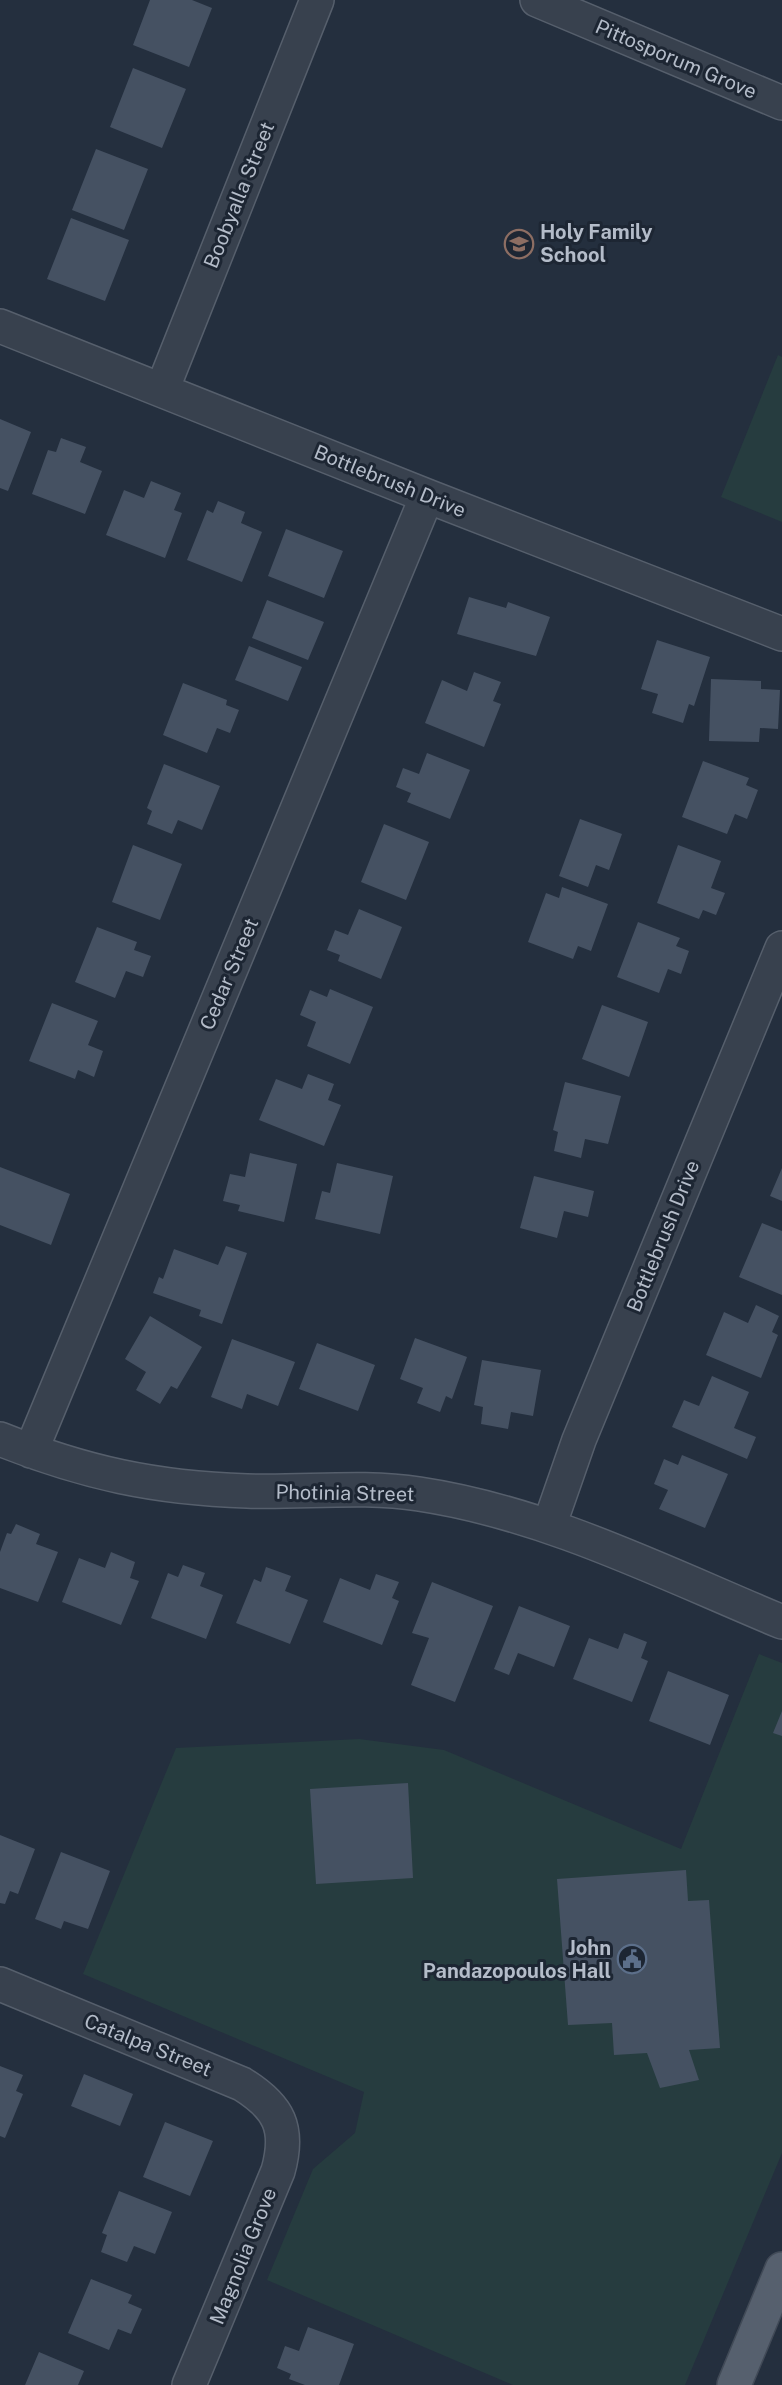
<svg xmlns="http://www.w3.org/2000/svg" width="782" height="2385" font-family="'Public Sans',sans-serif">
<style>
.green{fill:#263c3f}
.building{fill:#455162}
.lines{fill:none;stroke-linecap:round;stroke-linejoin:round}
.minor-casing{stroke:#565f6c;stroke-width:36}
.major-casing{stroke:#414a57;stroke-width:36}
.minor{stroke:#38414e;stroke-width:33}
.major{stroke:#56606e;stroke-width:33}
.labels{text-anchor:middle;stroke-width:6;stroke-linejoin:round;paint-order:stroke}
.street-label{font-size:20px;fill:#b4bcc9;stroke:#1d2633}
.poi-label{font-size:20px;font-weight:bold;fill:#b4bcc9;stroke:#1d2633;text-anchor:start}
</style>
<rect width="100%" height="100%" fill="#242f3e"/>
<!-- green -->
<path class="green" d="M778,355L782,357V522L721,497Z
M759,1654L782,1663V2153L685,2385H513L267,2280L313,2169L355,2133L364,2092L83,1974L176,1748L359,1739L444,1750L681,1849Z"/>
<!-- building -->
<path class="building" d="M150,0H192L212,8L189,67L133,45Z
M133,68L186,89L162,148L110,127Z
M96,149L148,169L124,230L72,210Z
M71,218L129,240L105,301L47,279Z
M0,419L31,432L8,491L0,488Z
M61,438L86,447L80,462L102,471L85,514L32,494L48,450L56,452Z
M151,481L181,493L174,510L182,513L165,558L106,535L124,490L144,498Z
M218,501L245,512L241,523L262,532L242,582L187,560L207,510L213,513Z
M286,529L343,551L324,598L268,576Z
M469,597L506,608L508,602L550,617L536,656L457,634Z
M267,600L324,622L308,660L252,638Z
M657,640L710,657L694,706L689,704L683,723L652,713L658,694L641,689Z
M249,646L302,667L288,701L235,680Z
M474,672L501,682L493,701L501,704L484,747L425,723L442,680L467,691Z
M711,679L761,681V689L780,690L778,729L760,728L759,742L709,741Z
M183,683L227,700L226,705L239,710L230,733L217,728L207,753L163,735Z
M427,753L470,770L450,819L407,802L411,793L396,787L403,768L419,774Z
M703,761L749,778L746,785L758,790L747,819L735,814L727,834L682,817Z
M164,764L220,786L202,830L178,820L172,834L147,824L152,811L147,808Z
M580,819L622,834L609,870L596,865L588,887L559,876Z
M384,824L429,842L406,900L361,882Z
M133,845L182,864L160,920L112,902Z
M678,845L721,861L711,888L725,893L716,915L703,910L699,919L657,903Z
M562,887L608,904L591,951L578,946L573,959L528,942L546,893L559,898Z
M359,909L402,927L381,979L338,961L340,955L327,950L335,930L348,935Z
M638,922L680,938L676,946L689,951L681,974L668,969L659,993L617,977Z
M97,927L137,942L134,950L151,956L143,977L126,971L115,998L75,982Z
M330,989L373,1007L350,1064L307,1046L316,1022L300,1015L310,990L327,997Z
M52,1003L98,1021L88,1045L103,1051L94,1077L78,1070L75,1079L29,1061Z
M602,1005L648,1022L629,1077L582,1059Z
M308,1074L334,1084L328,1100L341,1105L324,1146L259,1120L276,1079L302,1089Z
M565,1082L621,1096L608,1144L585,1139L581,1158L554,1151L558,1132L553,1130Z
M250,1153L297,1164L284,1222L238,1211L240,1205L223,1201L230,1174L245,1177Z
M337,1163L393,1176L380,1234L315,1219L322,1191L330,1193Z
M0,1167L70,1194L51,1245L0,1225Z
M782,1168V1201L770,1196Z
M534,1176L594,1191L588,1217L564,1211L557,1238L520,1228Z
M762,1223L782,1231V1295L739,1277Z
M226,1246L247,1253L222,1324L199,1316L201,1310L153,1293L159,1277L163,1279L174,1249L218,1265Z
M756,1305L779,1316L772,1332L778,1335L761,1378L706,1355L724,1312L748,1323Z
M150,1316L202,1347L177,1389L171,1386L160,1404L136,1390L146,1372L125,1359Z
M415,1338L467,1357L452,1399L446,1396L440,1412L417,1403L423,1388L400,1379Z
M232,1339L295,1362L278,1406L247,1394L242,1409L211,1397Z
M317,1343L375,1365L358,1411L299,1389Z
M482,1360L541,1370L533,1416L511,1412L508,1429L481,1424L483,1407L474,1405Z
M712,1376L749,1392L734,1428L756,1437L747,1459L672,1427L684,1400L699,1406Z
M682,1455L728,1474L705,1528L659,1509L668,1490L654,1484L664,1459L678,1465Z
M16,1524L40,1534L36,1544L58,1552L38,1602L0,1588V1552L7,1533L11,1534Z
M111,1552L135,1562L130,1578L139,1581L121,1625L62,1602L79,1558L105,1568Z
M183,1565L205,1573L200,1586L223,1595L206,1639L151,1618L168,1573L178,1577Z
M266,1567L291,1576L285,1591L308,1600L290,1644L236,1623L254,1579L261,1582Z
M376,1574L399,1582L392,1598L399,1601L382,1645L323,1622L340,1578L370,1590Z
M432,1582L493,1606L455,1702L411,1685L429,1638L412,1633Z
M519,1606L570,1626L554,1667L518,1653L509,1675L494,1669Z
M624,1633L647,1642L641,1658L648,1661L632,1702L573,1679L589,1638L618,1649Z
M668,1671L729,1695L710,1745L649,1721Z
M782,1711V1736L773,1733Z
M408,1783L413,1878L316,1884L310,1789Z
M0,1835L35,1849L18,1894L10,1891L5,1904L0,1903Z
M61,1852L110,1871L88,1929L64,1921L61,1929L35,1919Z
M686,1870L688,1901L709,1900L720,2048L689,2050L699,2080L660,2088L647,2053L614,2055L612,2023L568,2025L557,1879Z
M0,2066L23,2075L16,2091L23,2094L5,2138L0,2136Z
M84,2074L133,2094L120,2126L71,2106Z
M165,2122L213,2141L190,2196L143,2177Z
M119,2191L172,2212L155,2254L134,2246L127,2262L101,2252L107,2235L102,2233Z
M91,2279L132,2295L128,2303L142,2309L131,2334L118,2329L109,2350L68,2333Z
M308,2327L354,2344L339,2385H305L289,2379L291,2374L277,2368L285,2346L299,2351Z
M39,2352L84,2371L78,2385H25Z"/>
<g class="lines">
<!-- minor casing -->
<g class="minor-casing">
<path id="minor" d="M537,0L782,103
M0,326L427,496L782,634
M162,390L317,0
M0,1439C85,1473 155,1488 247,1491C304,1493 363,1485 419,1494C546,1513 664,1573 782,1622
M31,1451L427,496
M549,1526L579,1440L782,948
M0,1984L242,2084C279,2107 290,2128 278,2171L189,2385"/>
</g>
<!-- major casing -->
<g class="major-casing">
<path id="major" d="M734,2385L782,2269"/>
</g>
<!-- minor -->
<use href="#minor" class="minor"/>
<!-- major -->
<use href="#major" class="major"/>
</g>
<!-- icons -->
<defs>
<g id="school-ring" transform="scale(1.5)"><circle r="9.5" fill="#1d2633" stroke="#8d6e63" stroke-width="1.5"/><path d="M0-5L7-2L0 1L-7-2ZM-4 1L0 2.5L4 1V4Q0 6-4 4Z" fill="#8d6e63"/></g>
<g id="civic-ring" transform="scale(1.5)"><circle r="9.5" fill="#1d2633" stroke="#5c6f8a" stroke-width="1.5"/><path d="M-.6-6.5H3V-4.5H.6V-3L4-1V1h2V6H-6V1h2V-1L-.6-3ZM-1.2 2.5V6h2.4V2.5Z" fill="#5c6f8a"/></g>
</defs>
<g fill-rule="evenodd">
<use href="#school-ring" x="519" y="244"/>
<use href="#civic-ring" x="632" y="1959"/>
</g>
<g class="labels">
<!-- street labels -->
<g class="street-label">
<text transform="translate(676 59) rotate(23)" y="7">Pittosporum Grove</text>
<text transform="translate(239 195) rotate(-68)" y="7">Boobyalla Street</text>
<text transform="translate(390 481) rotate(22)" y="7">Bottlebrush Drive</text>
<text transform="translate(229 974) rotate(-67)" y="7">Cedar Street</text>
<text transform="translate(663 1236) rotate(-68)" y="7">Bottlebrush Drive</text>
<text transform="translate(345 1493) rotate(1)" y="7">Photinia Street</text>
<text transform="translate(148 2045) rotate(22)" y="7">Catalpa Street</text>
<text transform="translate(243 2256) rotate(-68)" y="7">Magnolia Grove</text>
</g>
<!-- poi labels -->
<g class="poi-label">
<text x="540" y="239">Holy Family<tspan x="540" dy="23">School</tspan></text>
<text x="611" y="1955" text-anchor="end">John<tspan x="611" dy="23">Pandazopoulos Hall</tspan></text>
</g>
</g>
</svg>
